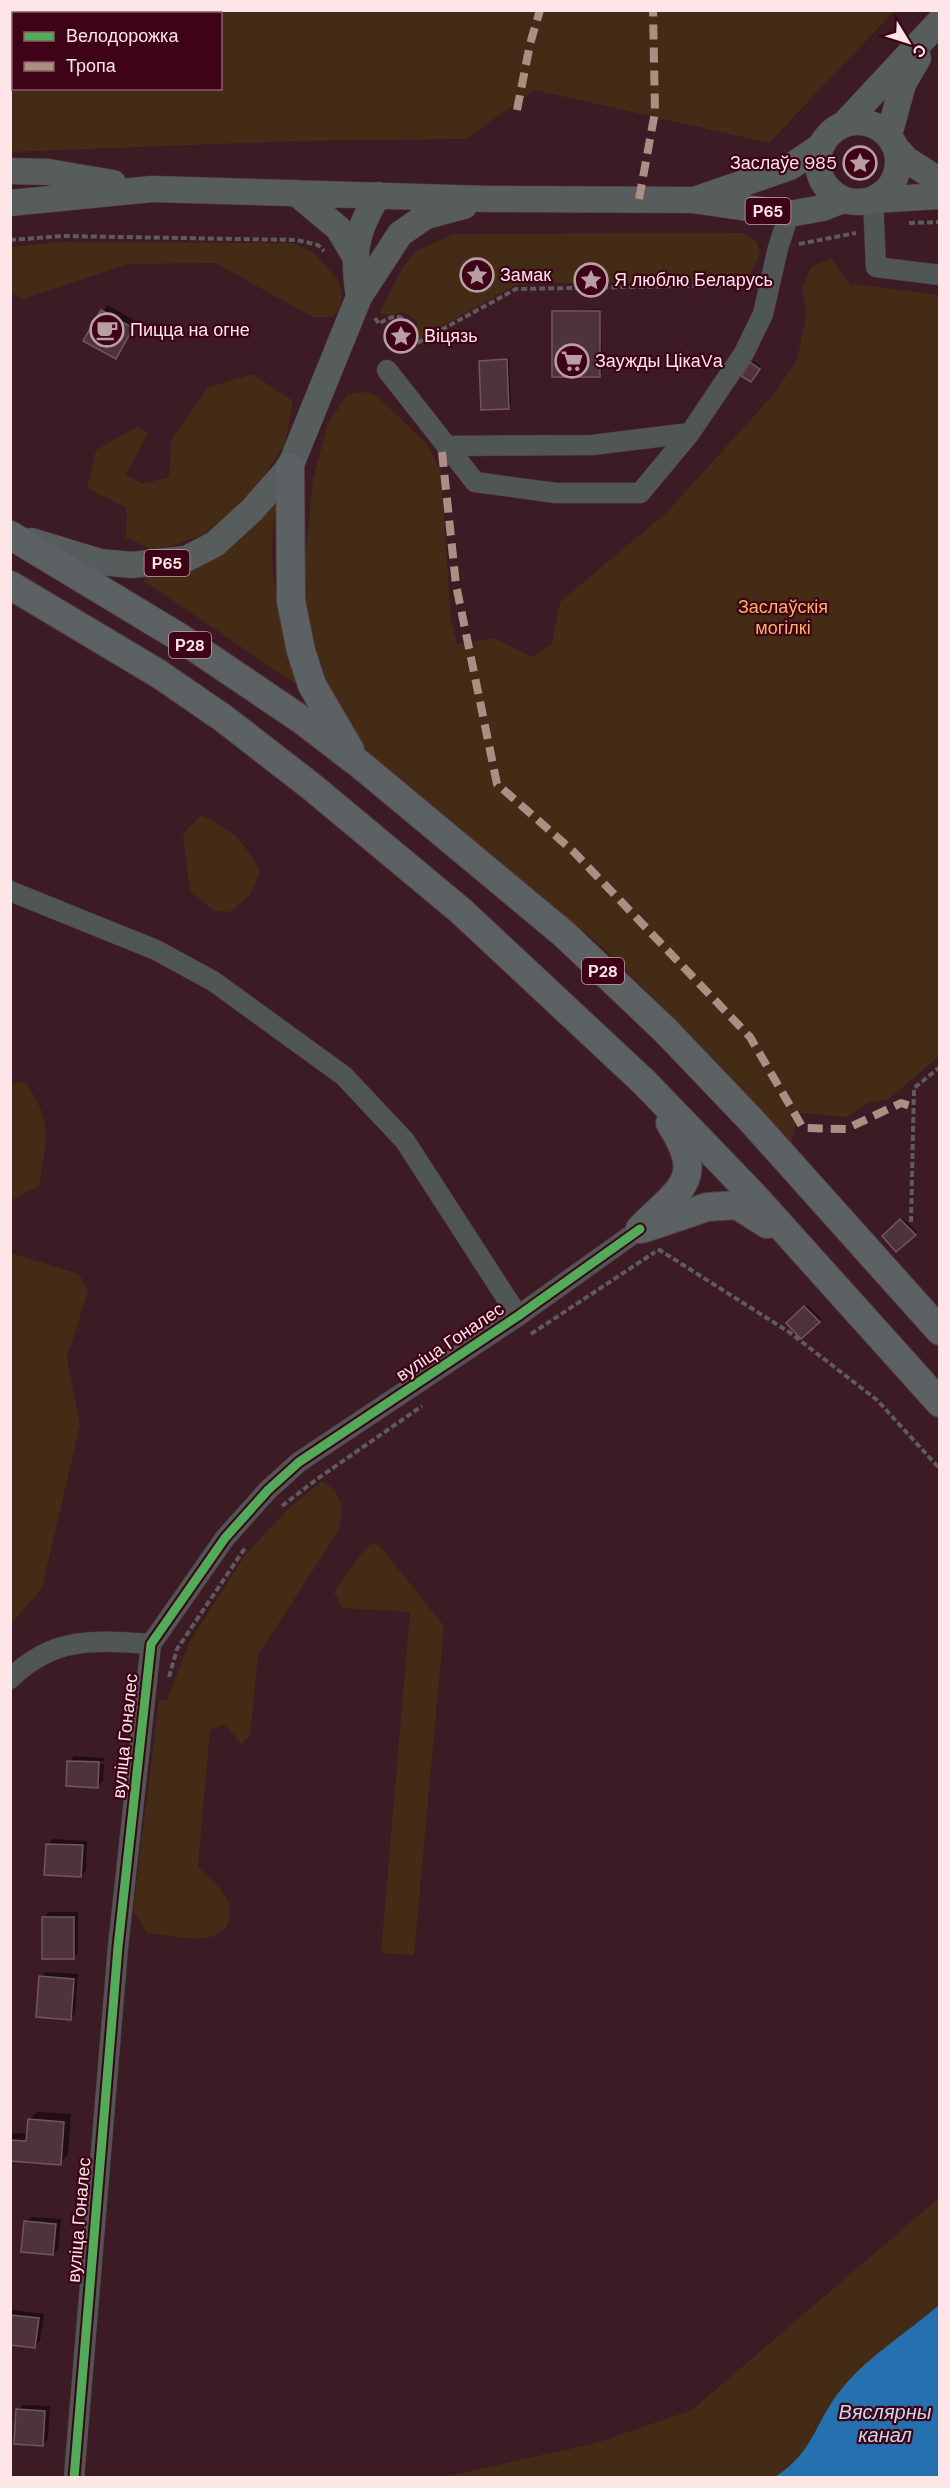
<svg xmlns="http://www.w3.org/2000/svg" width="950" height="2488" font-family="'DM Sans',sans-serif">
<style>
.green{fill:#432b15;fill-rule:evenodd}
.water{fill:#2571b0}
.shadow{fill:#0007}
.building{fill:#4e333a;stroke:#72565d;stroke-width:1.5}
.lines{fill:none;stroke-linecap:round;stroke-linejoin:round}
.minor-casing{stroke:#543a41;stroke-width:21}
.major-casing{stroke:#543a41;stroke-width:27}
.highway-casing{stroke:#543a41;stroke-width:30}
.path{stroke:#5f5a5c;stroke-width:4;stroke-dasharray:6 3;stroke-linecap:butt}
.minor{stroke:#505555;stroke-width:20}
.major{stroke:#575c5c;stroke-width:26}
.highway{stroke:#5c6163;stroke-width:28}
.quiet{stroke:#ac8f84;stroke-width:8;stroke-dasharray:15 8;stroke-linecap:butt}
.cycleway-casing{stroke:#3e0316;stroke-width:13}
.cycleway{stroke:#51ab58;stroke-width:9}
.labels{text-anchor:middle;stroke-width:4.5;stroke-linejoin:round;paint-order:stroke}
.shield{fill:#3e0316;stroke:#c4a1a9;stroke-width:1.5}
.shield-label{font-size:16px;font-weight:bold;fill:#fde5e8}
.poi-label{font-size:18px;fill:#fde5e8;stroke:#3e0316;text-anchor:start}
.park-label{font-size:18px;fill:#fcb361;stroke:#3e0316}
.street-label{font-size:18px;fill:#fde5e8;stroke:#3e0316}
.water-label{font-size:20px;font-style:italic;fill:#c7daec;stroke:#3e0316}
</style>
<rect width="100%" height="100%" fill="#3c1b25"/>
<!-- green -->
<path class="green" d="M10,11L11,10L894,11L769,143L535,90L466,139L297,141L11,152ZM14,14H220V88H14Z
M743,233L756,241L760,254L749,277L738,283H531L514,286L416,341L417,322C400,303 395,320 379,313L403,267L416,251L453,234Z
M60,242L293,243L313,252L338,280L342,297L340,310L332,317H313L215,263L129,264L22,299L11,293V247Z
M831,258L852,287L854,284L939,295V1056L888,1100L868,1103L847,1117L798,1113L791,1145L656,1000L600,945L355,741L336,716L304,627L303,579L313,479L328,423L347,395L365,392L376,395L427,444L441,472L451,621L457,644L494,638L532,657L552,644L560,602L667,512L773,395L797,360L807,312L802,290L810,268Z
M252,374L293,401L285,444L257,486L208,533L156,551L126,538L127,508L87,488L96,450L137,427L148,433L126,474L142,484L169,477L171,441L207,388Z
M278,494C276,509 273,525 272,541C270,593 289,643 306,691L144,581L145,576Z
M202,815C235,833 243,839 260,872L250,895L230,912L214,911L190,890L183,834Z
M25,1082C54,1122 46,1140 39,1186L11,1200V1083Z
M11,1253L79,1274L88,1292L67,1357L80,1425L42,1588L11,1624Z
M322,1481C344,1495 345,1510 337,1533L258,1655L250,1736L241,1744L225,1724L210,1730L198,1866C207,1876 219,1886 226,1897C230,1903 230,1912 229,1919C223,1950 171,1935 147,1933L133,1911L159,1700H167L189,1643L245,1555L286,1511Z
M372,1543L380,1546L444,1626L414,1955L381,1953L410,1612L342,1608L334,1592L364,1550Z
M939,2198V2477L439,2478L596,2443L692,2410Z"/>
<!-- water -->
<path class="water" d="M939,2305V2477H775C816,2451 815,2419 844,2386C870,2355 908,2332 939,2305Z"/>
<!-- shadow -->
<path class="shadow" d="M107,305L137,322L115,357L85,340Z
M601,309L602,373L599,375L553,312Z
M509,358L511,405L509,407L481,361Z
M753,361L761,366L753,378L751,363Z
M903,1218L917,1232L897,1250L884,1236Z
M807,1305L821,1319L801,1337L788,1323Z
M74,1756L104,1758V1761L72,1760V1763L104,1764L103,1781L97,1786L69,1762Z
M53,1839L87,1841L86,1870L81,1876L48,1844Z
M49,1912H78V1953L73,1958L44,1918Z
M45,1972L78,1974L75,2013L70,2019L40,1977Z
M37,2112L71,2114L68,2155L60,2163L10,2160V2136L14,2133L28,2134L29,2120Z
M31,2217L61,2219L58,2249L53,2254L26,2222Z
M14,2310L44,2314L40,2341L35,2346L10,2343V2313Z
M23,2405L50,2406L48,2439L43,2444L18,2410Z"/>
<!-- building -->
<path class="building" d="M101,310L133,328L116,359L83,341Z
M552,311H600V377H552Z
M507,359L509,409L481,410L479,361Z
M750,362L760,369L751,382L741,376Z
M900,1219L916,1235L896,1252L882,1236Z
M804,1306L820,1322L801,1339L786,1323Z
M67,1761L99,1762L98,1788L66,1786Z
M46,1844L83,1845L81,1877L44,1875Z
M42,1917H74V1959H42Z
M39,1976L74,1979L71,2020L36,2017Z
M28,2119L64,2122L61,2165L10,2161V2140L26,2141Z
M24,2221L56,2224L53,2255L21,2252Z
M10,2315L39,2318L35,2348L10,2345Z
M16,2409L45,2411L43,2446L14,2444Z"/>
<g class="lines">
<!-- minor casing -->
<g class="minor-casing">
<path id="minor" d="M873,200L876,267L940,275
M387,370L475,482L556,493H640L690,433L744,353L763,314L778,248L789,214
M446,446L592,445L690,433
M10,891L156,950L213,981L344,1076L405,1141L518,1316
M10,1679C53,1636 95,1640 151,1644
M74,2478L118,1947L151,1644L225,1538L268,1490L299,1462L518,1316L640,1229"/>
</g>
<!-- major casing -->
<g class="major-casing">
<path id="major" d="M818 162a40 40 0 1 1 80 0a40 40 0 1 1-80 0Z
M845,123L940,21
M889,135L903,84L918,58
M897,149L907,160L940,181
M10,171L48,172L113,183
M296,193L338,228L355,256
M697,199L790,167L821,146
M873,200L940,196
M10,203L152,189L488,199L692,200L789,214L823,208L843,200
M359,297C352,253 355,233 378,195
M31,541L100,562L132,565L186,559L215,544L252,510L290,467L359,297L400,234L426,216L464,206"/>
</g>
<!-- highway casing -->
<g class="highway-casing">
<path id="highway" d="M290,467L291,601L301,651L312,685L350,750
M10,535L179,637L302,720L362,766L564,934L665,1030L751,1120L940,1331
M10,585L159,674L223,718L312,787L461,911L645,1083L754,1196L940,1403
M645,1228L707,1207L737,1205L767,1224
M640,1229C680,1188 707,1180 670,1123"/>
</g>
<!-- path -->
<path class="path" d="M909,223L940,222
M10,240L63,236L297,240L318,245L324,251
M799,244L856,233
M375,318L379,324C393,314 401,314 412,326L409,347L396,353
M410,347L516,289L741,285L751,278
M911,1222L914,1088L940,1067
M658,1249L789,1332L877,1400L940,1469
M531,1334L655,1252
M282,1506L317,1479L422,1406
M169,1677L177,1649L245,1548"/>
<!-- minor -->
<use href="#minor" class="minor"/>
<!-- major -->
<use href="#major" class="major"/>
<!-- highway -->
<use href="#highway" class="highway"/>
<!-- quiet -->
<path class="quiet" d="M517,110L530,44L540,10
M639,199L655,112L653,10
M442,452L456,585L497,784L573,851L750,1037L803,1128L846,1129L901,1103L914,1107"/>
<!-- cycleway casing -->
<g class="cycleway-casing">
<path id="cycleway" d="M74,2478L118,1947L151,1644L225,1538L268,1490L299,1462L518,1316L640,1229"/>
</g>
<!-- cycleway -->
<use href="#cycleway" class="cycleway"/>
</g>
<!-- icons -->
<defs>
<g id="sight-ring" transform="scale(1.725)"><circle r="9.5" fill="#3e0316" stroke="#b99ea4" stroke-width="1.5"/><path d="M0-6L1.8-2.2L6-1.7L2.9 1.2L3.7 5.4L0 3.3L-3.7 5.4L-2.9 1.2L-6-1.7L-1.8-2.2Z" fill="#b99ea4"/></g>
<g id="cafe-ring" transform="scale(1.725)"><circle r="9.5" fill="#3e0316" stroke="#b99ea4" stroke-width="1.5"/><path d="M-5.5-4.5H6V0H3Q3 3.5 0 3.5H-2.5Q-5.5 3.5-5.5 0ZM3-3.2v2h1.7v-2ZM-6 4.5H4V6H-6Z" fill="#b99ea4"/></g>
<g id="supermarket-ring" transform="scale(1.725)"><circle r="9.5" fill="#3e0316" stroke="#b99ea4" stroke-width="1.5"/><path d="M-6-5.5h2.5l.6 2H6L4.5 2H-2.5L-4.4-4H-6ZM-1.5 3.2a1.3 1.3 0 1 0 .1 0ZM3 3.2a1.3 1.3 0 1 0 .1 0Z" fill="#b99ea4"/></g>
</defs>
<g fill-rule="evenodd">
<use href="#sight-ring" x="860" y="163"/>
<use href="#sight-ring" x="477" y="275"/>
<use href="#sight-ring" x="591" y="280"/>
<use href="#cafe-ring" x="107" y="330"/>
<use href="#sight-ring" x="401" y="336"/>
<use href="#supermarket-ring" x="572" y="361"/>
</g>
<g class="labels">
<!-- shield labels -->
<g class="shield">
<rect x="745.5" y="198" width="45" height="26" rx="4.5"/>
<rect x="144.5" y="550" width="45" height="26" rx="4.5"/>
<rect x="169" y="632" width="42" height="26" rx="4.5"/>
<rect x="582" y="958" width="42" height="26" rx="4.5"/>
</g>
<g class="shield-label">
<text x="768" y="217">Р65</text>
<text x="167" y="569">Р65</text>
<text x="190" y="651">Р28</text>
<text x="603" y="977">Р28</text>
</g>
<!-- poi labels -->
<g class="poi-label">
<text x="837" y="169" text-anchor="end">Заслаўе 985</text>
<text x="500" y="281">Замак</text>
<text x="614" y="286">Я люблю Беларусь</text>
<text x="130" y="336">Пицца на огне</text>
<text x="424" y="342">Віцязь</text>
<text x="595" y="367">Заужды ЦікаVа</text>
</g>
<!-- park labels -->
<g class="park-label">
<text x="783" y="613">Заслаўскія<tspan x="783" dy="21">могілкі</tspan></text>
</g>
<!-- street labels -->
<g class="street-label">
<text transform="translate(450 1342) rotate(-34)" y="6">вуліца Гоналес</text>
<text transform="translate(125 1736) rotate(-84)" y="6">вуліца Гоналес</text>
<text transform="translate(79 2220) rotate(-85)" y="6">вуліца Гоналес</text>
</g>
<!-- water labels -->
<g class="water-label">
<text x="885" y="2419">Вяслярны<tspan x="885" dy="23">канал</tspan></text>
</g>
</g>
<!-- border -->
<rect width="950" height="2488" fill="none" stroke="#fde5e8" stroke-width="24"/>
<!-- legend -->
<rect x="12" y="12" width="210" height="78" fill="#3e0316" stroke="#8a5d6a" stroke-width="1.5"/>
<rect x="24" y="32" width="30" height="9" fill="#51ab58" stroke="#8a5d6a" stroke-width="1.5"/>
<text x="66" y="42" font-size="18" fill="#fde5e8">Велодорожка</text>
<rect x="24" y="62" width="30" height="9" fill="#ac8f84" stroke="#8a5d6a" stroke-width="1.5"/>
<text x="66" y="72" font-size="18" fill="#fde5e8">Тропа</text>
<!-- north arrow -->
<g transform="translate(908 42) rotate(128)" stroke="#3e0316" stroke-width="4.5" paint-order="stroke">
<path d="M0-4.5L10 22L0 15L-10 22Z" fill="#fde5e8"/>
<text y="-9" font-size="16" font-weight="bold" text-anchor="middle" fill="#fde5e8">С</text>
</g>
</svg>
